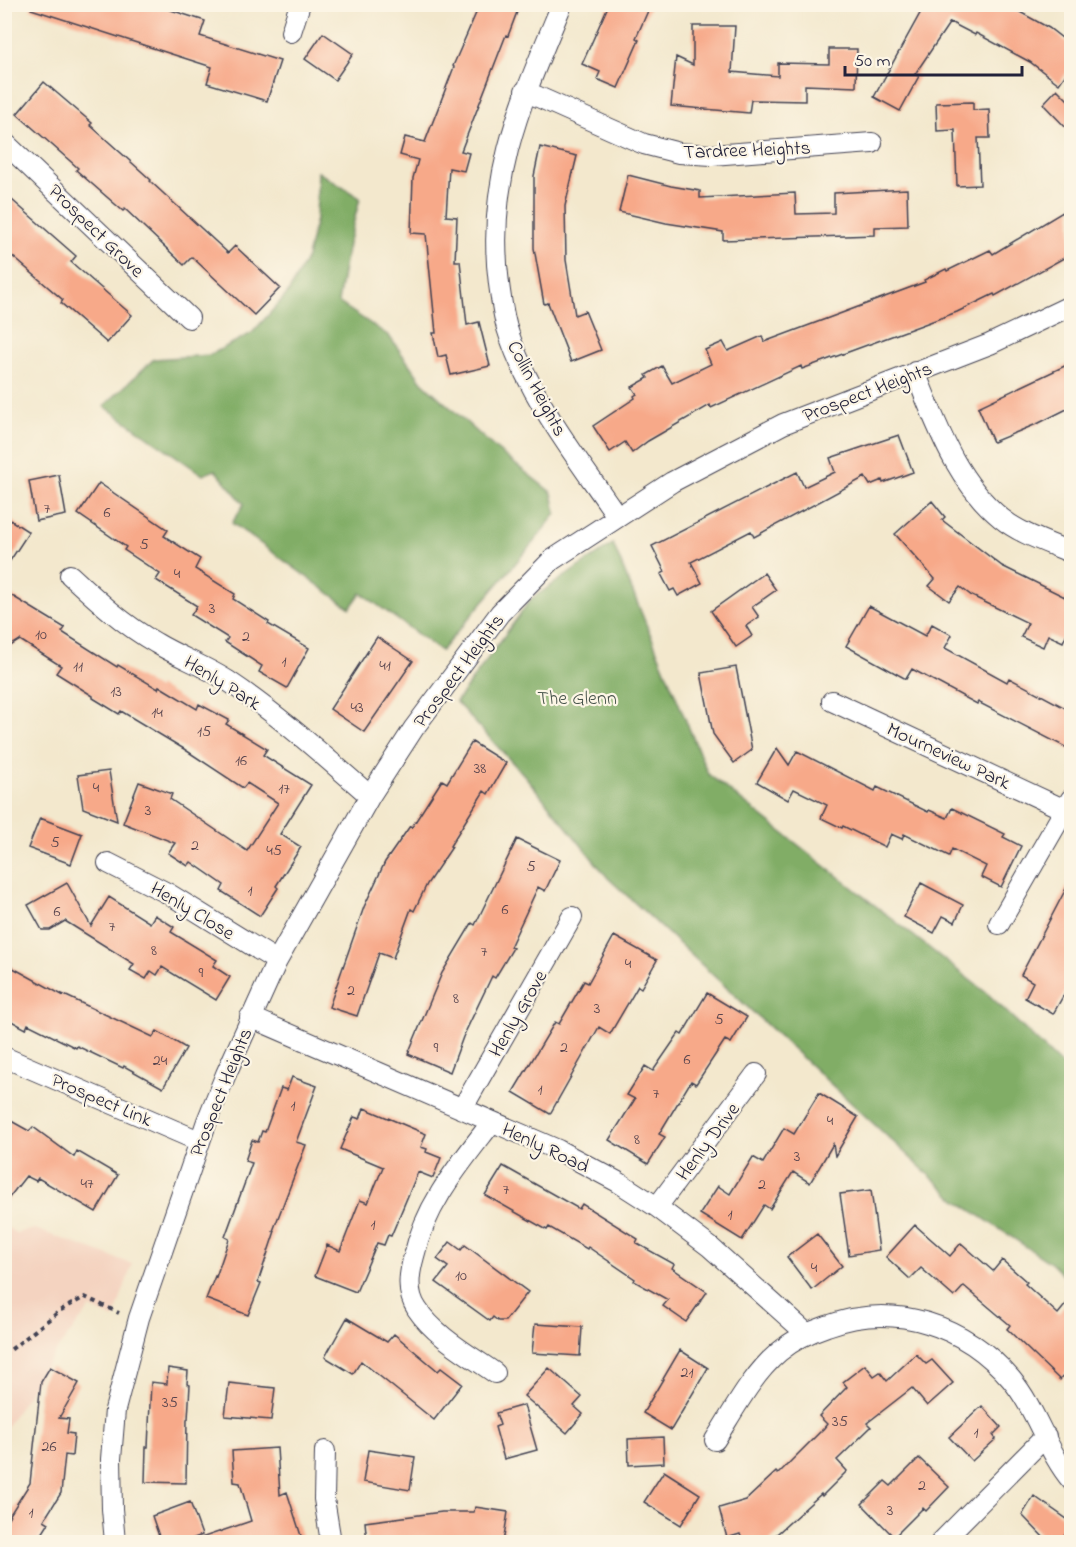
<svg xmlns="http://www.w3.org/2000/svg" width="1076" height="1547" font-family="'Indie Flower',sans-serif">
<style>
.built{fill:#f4d3c0}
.forest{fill:#81ad66;stroke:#526850;stroke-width:1.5}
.building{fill:#f7a989}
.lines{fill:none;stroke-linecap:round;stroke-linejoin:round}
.minor-casing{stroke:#414051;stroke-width:22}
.path{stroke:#414051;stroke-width:4;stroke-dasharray:4.5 4.5;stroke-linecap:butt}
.minor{stroke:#fff;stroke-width:20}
.labels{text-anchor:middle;stroke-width:4.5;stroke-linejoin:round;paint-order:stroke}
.number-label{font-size:16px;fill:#57444e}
.street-label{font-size:20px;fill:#22223b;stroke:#fcf5e5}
.park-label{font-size:20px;fill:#48544c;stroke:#fcf5e5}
</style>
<rect width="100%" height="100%" fill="#fcf5e5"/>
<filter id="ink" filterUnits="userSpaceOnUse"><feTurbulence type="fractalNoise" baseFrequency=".0167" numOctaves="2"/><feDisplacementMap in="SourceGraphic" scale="12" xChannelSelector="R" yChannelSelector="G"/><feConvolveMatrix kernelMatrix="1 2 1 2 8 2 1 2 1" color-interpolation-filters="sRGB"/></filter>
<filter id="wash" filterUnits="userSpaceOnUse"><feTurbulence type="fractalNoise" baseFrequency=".008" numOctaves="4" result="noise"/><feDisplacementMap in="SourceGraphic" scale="24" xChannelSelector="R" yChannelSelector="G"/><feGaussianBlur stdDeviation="1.35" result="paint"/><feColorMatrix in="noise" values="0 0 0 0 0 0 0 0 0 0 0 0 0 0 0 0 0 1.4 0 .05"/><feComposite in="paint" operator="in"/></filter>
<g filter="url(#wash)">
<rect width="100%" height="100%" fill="#f3e8cd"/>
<!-- built -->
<path class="built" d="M5,1226L16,1233L35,1229L132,1264L114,1319L90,1308L56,1351L5,1429Z"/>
<!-- forest -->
<path class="forest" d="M318,172L360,198L348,244L338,302L389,336L422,382L496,449L552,493L556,513L537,538L441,651L361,593L350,608L232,523L244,504L215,470L203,475L104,406L154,359L210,355L252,333L288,293L307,257L316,219Z
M613,544L708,774L989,995L1071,1074V1283L1052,1264L956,1200L608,878L525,776L456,702L531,599Z"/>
<g id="blocks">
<!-- building -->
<path class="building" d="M32,4H152L205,21L200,36L280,61L267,101L207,83L212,67L31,9Z
M480,4H520L508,36L506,35L461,151L469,153L464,171L449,168L446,216L457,217L455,261H460L467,325L479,322L490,366L451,375L446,355L438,357L433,333H436L426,234L411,233L413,178L418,160L400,155L405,137L425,142L454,67L453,66Z
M609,4H651L636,38L639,40L618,88L597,79L600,72L582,64Z
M916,4H1005L1049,28L1071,45V67L1059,84L1030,62L976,33L975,35L950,22L915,74L919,76L900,111L874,97L923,8Z
M693,26H735L732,72L778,76V63L829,64V49H857L856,87L805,85V101L751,100L749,113L671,106L676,57L693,65Z
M323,33L353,54L335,80L305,59Z
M44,82L92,123L90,125L151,180L150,181L228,253L235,246L280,288L254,315L192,257L184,265L125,209L123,211L76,170L78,168L17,114Z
M1057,89L1071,103V133L1043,104Z
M973,102V110L989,109L990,138H978L980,185L957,186L955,130L937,131L936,103Z
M540,147L577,156L565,206L566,260L575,315L585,311L601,350L571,362L548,303L544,304L534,248V176Z
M628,175L671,186L700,191V198L795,193L796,214L834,213V193L907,189L908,226L875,227V235L723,240V232L666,223L619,212Z
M4,193L76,256L71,262L132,315L107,343L61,303L63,300L4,249Z
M1071,207V254L995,296L994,294L957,312L802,369L801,366L711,408L710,405L648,441L632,453L625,442L610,452L593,426L635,398L634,396L637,394L632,387L648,378L646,375L662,366L672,383L711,364L705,350L723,342L728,351L762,336L764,342L925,282L924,280L946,269L947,271L990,250L993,254Z
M1071,363V407L1039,423L993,442L978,407Z
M899,435L913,472L883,483L882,480L870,485L865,477L754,537L751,531L691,562L702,583L678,596L674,589L670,591L661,574L665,572L652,546L797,472L804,487L835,472L830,458Z
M59,475L66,515L36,521L29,481Z
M99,483L168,530L164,536L200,559L195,569L235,594L233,599L269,622L268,624L309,648L287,688L259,672L262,666L225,642L228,638L191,615L197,606L156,580L160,574L124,550L126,547L78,514Z
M932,501L945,517L942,520L1002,566L1071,600V624L1063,642L1048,635L1043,647L1021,637L1028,623L972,596L960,587L949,601L929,586L935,579L895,534Z
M4,516L29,532L4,570Z
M764,573L776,590L752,607L759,617L746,626L752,636L736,647L711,611Z
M4,591L65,628L62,632L117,667L118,665L158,689L159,686L197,709L199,704L229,720L226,724L267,749L263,755L311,785L280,834L301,847L276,886L278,888L260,916L221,891L224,885L191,862L188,866L168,853L175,843L123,823L139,782L172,794L170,799L247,851L278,803L247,783L243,788L184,749L121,711L119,714L93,698V696L56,673L61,666L20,640L4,650Z
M869,606L925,636L932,624L952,635L945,648L1007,682L1009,678L1071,711V750L978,702L977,704L912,669L906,679L846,646Z
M377,637L413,661L364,732L330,709Z
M736,667L752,750L734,763L713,734L701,673Z
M472,742L506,763L488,794L484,791L450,846L452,847L427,884L414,911L411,909L393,958L379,953L357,1016L329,1007L364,907L385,862L410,826L412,827L442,780L447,783Z
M777,748L789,765L797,751L875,791L877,787L928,812L929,810L947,818L952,808L1005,834L1003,837L1021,846L1001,887L981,877L986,866L952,849L949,856L904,834L902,839L891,834L885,847L843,826L842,828L821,818L827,805L794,789L788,800L757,782Z
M109,771L117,821L83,808L78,775Z
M40,818L82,834L71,864L28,848Z
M517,839L560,860L545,891L538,887L510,947L513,948L495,978L492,976L463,1037L450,1072L408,1054L442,973L472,923L475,925Z
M1071,879V982L1053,1014L1025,998L1033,982L1021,975Z
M67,883L91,926L109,897L150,923L155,915L174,927L171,932L217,960L213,966L230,977L216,1000L162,967L157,975L151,971L146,979L130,970L134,964L65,921L50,930H42L28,905Z
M921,883L963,905L955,922L943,916L934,933L904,917Z
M614,936L657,960L641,988L638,986L610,1034L599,1027L550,1114L513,1092L555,1022L559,1024L584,981L588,983Z
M4,963L62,995V994L153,1037L157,1031L186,1048L163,1088L124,1066L123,1068L77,1046L76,1048L28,1024L26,1029L4,1017Z
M707,993L747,1017L731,1043L725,1040L696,1084L691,1081L659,1134L665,1137L648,1164L609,1140L635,1099L627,1095L645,1066L653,1071L679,1033L682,1035Z
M292,1077L317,1086L296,1142L306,1145L273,1231H275L258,1282L261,1283L248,1315L206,1299L215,1276L216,1277L229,1239L225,1237L252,1163L245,1161L252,1140L258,1142L262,1131L265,1132L281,1088L287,1090Z
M819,1093L858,1117L835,1156L833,1144L810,1183L793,1172L770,1209L764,1205L742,1240L700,1214L718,1186L730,1194L753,1157L763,1163L784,1128L794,1134Z
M364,1108L426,1134L421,1147L427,1149L426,1152L441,1158L433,1178L418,1172L391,1236L388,1235L384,1245L377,1243L356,1292L315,1276L327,1245L340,1251L360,1200L368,1203L383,1167L340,1149L354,1117L360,1119Z
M4,1117L29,1131L33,1127L74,1157L77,1151L118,1175L96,1212L38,1178L36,1181L26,1176L4,1204Z
M503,1166L579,1209L582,1204L638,1239L636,1243L674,1264L672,1268L707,1292L686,1322L663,1306L668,1300L634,1281L635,1279L588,1247L587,1249L549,1227L547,1230L485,1195Z
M871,1190L879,1250L849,1255L840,1194Z
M915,1225L950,1256L961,1243L993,1271L1002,1260L1027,1282L1025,1284L1058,1314L1071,1298V1366L1060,1380L1007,1329L1010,1325L964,1286L954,1297L921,1268L910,1279L886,1257Z
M817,1234L842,1266L812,1290L787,1257Z
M450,1242L461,1250L465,1245L528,1292L505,1321H498L493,1317L490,1321L436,1282L448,1267L437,1259Z
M347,1318L387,1342L394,1334L438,1371L441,1368L462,1384L434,1420L361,1361L353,1374L325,1357Z
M535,1324L582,1327L580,1356L532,1353Z
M680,1350L708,1368L671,1430L643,1413Z
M916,1354L926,1364L932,1360L953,1383L927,1406L912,1388L867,1423L871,1427L837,1460L847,1471L822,1496L821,1494L768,1542H743L740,1534L727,1538L719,1508L746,1500L776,1472L778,1474L824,1428L827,1424L819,1416L847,1387L843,1382L865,1365L874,1376L880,1372L887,1381Z
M50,1367L79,1383L59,1418L69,1419L67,1433L74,1434L72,1456L65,1455L61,1493L44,1520L49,1523L37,1542H4V1524L30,1483L41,1382Z
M168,1368L188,1371L187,1384L190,1385L188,1419H187L186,1483L145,1482L146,1447H148L151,1382L167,1384Z
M549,1368L582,1397L574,1406L583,1414L567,1433L524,1396Z
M229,1383L275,1388L271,1420L225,1416Z
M524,1405L537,1450L504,1459L495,1427L500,1425L496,1413Z
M982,1406L1001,1427L993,1435L996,1439L972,1461L949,1437Z
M663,1437L664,1463L629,1465L628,1439Z
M277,1448L280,1495L287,1492L303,1542H198V1539L251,1521L240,1483L234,1482L232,1451Z
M368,1450L415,1457L410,1490L363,1482Z
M919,1458L949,1487L926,1511L923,1508L894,1537L862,1504L885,1481L891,1486Z
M664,1471L700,1494L681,1525L644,1502Z
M1034,1496L1071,1522V1526L1060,1542H1048L1022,1515Z
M190,1502L202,1535L184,1542H161L152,1516Z
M475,1507L508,1512L503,1542H367L365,1522L442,1512H474Z"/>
</g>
</g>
<g filter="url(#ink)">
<use href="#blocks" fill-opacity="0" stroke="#414051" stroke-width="1.5"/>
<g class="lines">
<!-- minor casing -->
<g class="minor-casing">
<path id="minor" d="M562,4C523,98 485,179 499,284C501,299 503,314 507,328C527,395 578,459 617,516
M291,32L300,4
M525,91L644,144L679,153L712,155L872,143
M4,142L189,318
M915,372C937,425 955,480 1001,518C1020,534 1049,543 1072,553
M70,575C97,600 124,625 156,643C179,657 205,666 228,681C279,715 324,756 370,796
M832,701L1065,810
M108,863L169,894L277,961
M999,924L1071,799
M250,1017L558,1150L618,1182L657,1207L710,1247L806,1333
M4,1057L199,1141
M462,1109L572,917
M492,1122C460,1164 426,1203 414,1256C409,1274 406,1292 417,1309C435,1336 468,1354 495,1373
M657,1207L756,1074
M715,1440C734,1410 752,1375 779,1352C793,1340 809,1332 827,1326C895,1301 965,1325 1011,1379C1037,1410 1047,1452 1072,1481
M325,1451L324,1499L331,1542
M115,1542L112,1509L111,1459L115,1410L139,1318L207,1121L226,1074L277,961L370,796L414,728L500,613L552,560L672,482L783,424L990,344L1072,305
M941,1542L1046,1436"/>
</g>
<!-- path -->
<path class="path" d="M4,1355L61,1310L85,1297L119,1313"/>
<!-- minor -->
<use href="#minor" class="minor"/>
</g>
</g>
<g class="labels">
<!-- number labels -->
<g class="number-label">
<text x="47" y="513">7</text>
<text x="107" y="517">6</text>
<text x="144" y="549">5</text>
<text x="177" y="578">4</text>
<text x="212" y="613">3</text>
<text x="41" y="639">10</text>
<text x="246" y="641">2</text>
<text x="284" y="666">1</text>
<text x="385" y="670">41</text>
<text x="78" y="671">11</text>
<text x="116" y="696">13</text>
<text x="357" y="712">43</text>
<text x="157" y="717">14</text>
<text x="204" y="736">15</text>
<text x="241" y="765">16</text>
<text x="480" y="773">38</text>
<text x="96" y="792">4</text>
<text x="284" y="793">17</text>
<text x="148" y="815">3</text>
<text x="55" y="847">5</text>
<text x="195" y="850">2</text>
<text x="274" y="855">45</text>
<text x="531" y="871">5</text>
<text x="250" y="895">1</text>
<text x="505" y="914">6</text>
<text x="57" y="916">6</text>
<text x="112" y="931">7</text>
<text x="154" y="955">8</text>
<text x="484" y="956">7</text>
<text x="628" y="968">4</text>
<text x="201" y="977">9</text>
<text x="351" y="995">2</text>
<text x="456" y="1003">8</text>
<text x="597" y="1013">3</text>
<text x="719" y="1024">5</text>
<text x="436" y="1052">9</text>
<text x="564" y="1052">2</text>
<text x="687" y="1064">6</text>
<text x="160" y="1065">24</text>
<text x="540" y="1094">1</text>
<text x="656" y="1098">7</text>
<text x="293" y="1110">1</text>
<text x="830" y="1125">4</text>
<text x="637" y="1144">8</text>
<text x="797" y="1161">3</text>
<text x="87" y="1188">47</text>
<text x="762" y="1189">2</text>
<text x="506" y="1194">7</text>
<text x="730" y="1219">1</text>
<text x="373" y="1229">1</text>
<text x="814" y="1272">4</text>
<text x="461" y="1280">10</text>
<text x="687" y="1377">21</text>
<text x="170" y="1407">35</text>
<text x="840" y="1426">35</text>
<text x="976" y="1437">1</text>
<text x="49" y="1451">26</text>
<text x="922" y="1490">2</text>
<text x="890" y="1515">3</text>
<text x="31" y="1517">1</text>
</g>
<!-- street labels -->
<g class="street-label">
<text transform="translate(747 149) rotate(-2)" y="7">Tardree Heights</text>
<text transform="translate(97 230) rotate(44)" y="7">Prospect Grove</text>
<text transform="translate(538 388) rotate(62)" y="7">Collin Heights</text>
<text transform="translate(867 391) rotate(-21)" y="7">Prospect Heights</text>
<text transform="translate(458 670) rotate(-53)" y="7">Prospect Heights</text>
<text transform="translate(223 682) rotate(32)" y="7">Henly Park</text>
<text transform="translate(949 755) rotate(25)" y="7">Mourneview Park</text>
<text transform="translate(193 910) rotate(31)" y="7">Henly Close</text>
<text transform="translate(517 1013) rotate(-60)" y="7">Henly Grove</text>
<text transform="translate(220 1092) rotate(-68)" y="7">Prospect Heights</text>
<text transform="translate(102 1099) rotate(23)" y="7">Prospect Link</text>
<text transform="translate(707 1141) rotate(-53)" y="7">Henly Drive</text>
<text transform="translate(546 1147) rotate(25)" y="7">Henly Road</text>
</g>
<!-- park labels -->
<g class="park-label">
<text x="577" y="704">The Glenn</text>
</g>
</g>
<!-- margin -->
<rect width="1076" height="1547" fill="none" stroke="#fcf5e5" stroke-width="24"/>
<!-- scale -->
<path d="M845 66v9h177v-9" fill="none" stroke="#22223b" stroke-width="3"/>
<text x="854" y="66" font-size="18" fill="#22223b" stroke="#fcf5e5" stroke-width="4.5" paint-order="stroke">50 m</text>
</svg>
